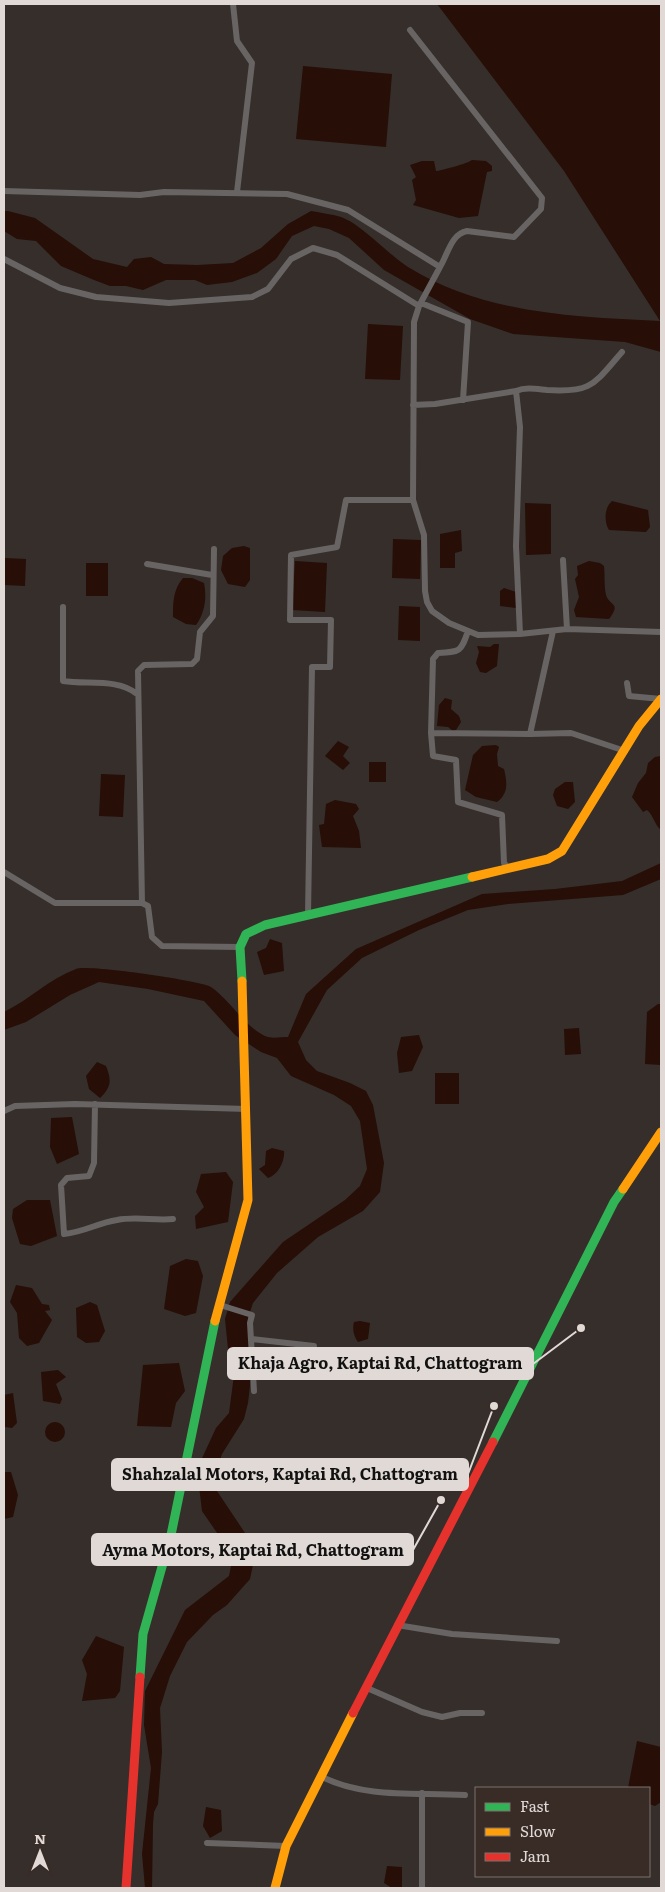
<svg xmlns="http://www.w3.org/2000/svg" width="665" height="1892" font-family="Literata,serif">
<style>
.water{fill:#270e06}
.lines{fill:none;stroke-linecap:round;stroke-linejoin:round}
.street{stroke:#686463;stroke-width:6}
.fast{stroke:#30b455;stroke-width:9}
.slow{stroke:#ff9f0a;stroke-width:9}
.jam{stroke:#e5322d;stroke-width:9}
.leader{fill:none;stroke:#e1d9d5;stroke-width:2}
.callout-dot{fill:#e1d9d5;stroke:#392c27;stroke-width:2}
.callout{fill:#e1d9d5;stroke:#e1d9d5;stroke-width:2}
.callout-label{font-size:16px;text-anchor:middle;font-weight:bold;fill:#111}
</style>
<rect width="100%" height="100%" fill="#352e2b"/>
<!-- water -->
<path class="water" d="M437,4H661V352L625,342L513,334L470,319L384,270L349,238L329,229L314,226L292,236L276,259L257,273L232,282L207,285L195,280H166L143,290L126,286H110L94,280L61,266L36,241L17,239L4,231V211H8L35,218L93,259L127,267L134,259L151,257L164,264L197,265L233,263L261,248L288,224L311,211C321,213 331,214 341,217C361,224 389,255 408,267C484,314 574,317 660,321L564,171Z
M303,66L392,74L386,147L296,139Z
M472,160L486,161L492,166V171L487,172L478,216L459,218L413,205L416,200L412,180L416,177L410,165L422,161H434L436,171C440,171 469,163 472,160Z
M368,324L403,326L400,380L365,379Z
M612,501L648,510L650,527L646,532L609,530C604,522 604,508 612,501Z
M525,503L551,504V554L526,555Z
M461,530L462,551L455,553V568H440V534Z
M393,539L421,540L420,579L392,578Z
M244,546L250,548V580L245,587L228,584L221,570L223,556L232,548Z
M5,558L26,559L25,586L4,585Z
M295,561L327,563L325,612L292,610Z
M589,561L600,563L604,566C605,575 604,587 606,595C609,606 622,602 609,619L576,617L574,610L579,597L575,579L578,575L577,566Z
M86,563H108V596H86Z
M183,578H192L204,583C207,597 205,613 196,625L186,624L173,617C173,602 173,590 183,578Z
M504,588L516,592V608L500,606V591Z
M399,606L420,607V641L398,640Z
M494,644H499L497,666L486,673L480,672L476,663L479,652L477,646L490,647Z
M445,698L452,700L451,709L459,716L461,722L456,730L453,731L448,727L437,726L439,705Z
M338,741L349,747L343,756L350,763L343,770L325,756Z
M496,745L499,747L497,754L498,766L504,769C507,782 509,793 497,802L476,797L465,790L473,755L482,746Z
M661,756V830C654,824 654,816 647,810L643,812L632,797L638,783L646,773L648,763L655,757Z
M369,762H386V782H369Z
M101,774L125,775L123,817L99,816Z
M565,782H573L575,802L568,809L557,806L553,795L555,789Z
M335,800L356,804L359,809L353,816L359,831L361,848L322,847L319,825L324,824L326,804Z
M661,863V879L623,895L508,904L468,910L419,930L362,958L327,990L298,1042L306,1060L317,1071L350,1083L366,1091L373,1105L384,1163L380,1192L363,1211L318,1237L277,1273L253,1303L248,1318L251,1377L248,1403L244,1419L222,1454L216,1472L217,1491L255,1548L254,1560L250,1579L227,1605L213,1615L187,1642L170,1676L160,1708L162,1752L158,1804L154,1812L153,1824L152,1888H145L142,1854L151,1768L144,1725L145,1691L185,1610L229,1576L232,1561L224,1543L202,1511L197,1469L216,1428L229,1413L234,1375L228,1349L225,1319L230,1302L283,1242L345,1200L360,1186L367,1169L360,1121L351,1106L334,1095L291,1076L277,1058L261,1052L235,1035L204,1001L148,989L99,982L70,995L26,1022L4,1030V1012C29,1000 49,979 76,969C86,964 202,981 211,987C231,1001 243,1025 265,1036C271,1039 281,1037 288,1037L306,994L356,949L482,894L555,889L622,881Z
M270,939L282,943L284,971L264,975L257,952L266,948Z
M658,1004H661V1065L645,1064L647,1012Z
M579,1028L581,1054L565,1055L564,1029Z
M419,1035L423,1047L412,1071L399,1073L397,1053L401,1037Z
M97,1062L106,1066C112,1081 111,1087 100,1098L89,1089L86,1076Z
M435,1073H459V1104H435Z
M72,1117L79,1154L57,1164L50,1147L51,1118Z
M272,1148L284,1151C285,1161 278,1175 268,1178L259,1169L265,1165L266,1151Z
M226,1172L233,1182L228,1222L196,1229L195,1216L204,1207L196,1192L201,1174Z
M27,1200H50L57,1236L31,1246L20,1244L12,1218L13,1209Z
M186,1259L198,1261L203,1276L196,1313L185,1316L164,1309L170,1266Z
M16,1285L32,1288L42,1304L49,1305L50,1310L45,1311L52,1320L39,1343L27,1346L19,1338L17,1313L10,1302Z
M90,1302L97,1305L105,1331L99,1342L86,1343L77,1337L76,1308Z
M360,1321L370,1323L368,1339L358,1342C354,1337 352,1329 354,1322Z
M179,1363L185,1391L176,1403L171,1427L137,1426L143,1365Z
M58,1370L66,1377L56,1384L62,1399L60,1404L43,1401L41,1372Z
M13,1393L17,1423L12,1428L5,1427L4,1423V1395Z
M45 1432a10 10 0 1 1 20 0a10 10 0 1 1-20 0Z
M4,1472H11L18,1495L13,1517L4,1519Z
M96,1636L124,1647L120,1691L115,1698L82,1701L87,1674L82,1660Z
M637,1741L661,1747V1802L655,1806L649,1804V1788H628Z
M206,1807L221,1810L222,1831L210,1838L203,1826Z
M387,1866L402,1867V1887L392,1888L384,1883Z"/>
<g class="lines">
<!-- street -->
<path class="street" d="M233,4L237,41L252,63L237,192
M410,30L542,198L541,209L514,237L467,231C451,234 448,254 440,267
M4,191L140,195L164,192L287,194L348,210L440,267L419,306
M4,259L60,288L96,297L169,303L252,297L268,289L291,259L313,248L337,255L419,306L414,322L413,500L424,535L425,591L427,602L432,611L449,623L478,635L520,634L567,629L661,632
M421,303L468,322L463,400
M516,391C526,387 536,389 547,390C592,393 594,384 622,352
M413,405L435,404L516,391L520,427L516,546L520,634
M214,549L213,616L200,632L197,659L192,664L144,665L138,671L142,903L148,906L152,937L162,946L240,947
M563,560L567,629
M147,564L212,575
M63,607V681C87,685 118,678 137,694
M553,631L530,734L571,733L625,751
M627,683L629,696L661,699
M431,733L433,659L438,653C460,652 461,652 468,631
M508,867L504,863L502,815L458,802L456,760L433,756L431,733L530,734
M4,872L55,903H142
M308,915L312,667H330L331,620H290L291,555L337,547L346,500H413
M95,1104L94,1163L89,1176L67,1178L61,1185L64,1234C85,1232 97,1223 117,1220C136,1216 155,1221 173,1219
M4,1111L15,1106L75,1104L247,1109
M220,1305L252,1315L250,1323L254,1391
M252,1339L314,1346
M397,1625L452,1634L557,1641
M367,1688L422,1712L442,1717L460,1713H482
M322,1777C368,1799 415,1792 465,1795
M422,1793V1888
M207,1843L286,1846"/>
<!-- fast -->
<path class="fast" d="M242,981L240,947L246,934L265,925L472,877
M493,1442L614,1202L623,1189
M140,1677L143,1634L171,1535L215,1321"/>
<!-- slow -->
<path class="slow" d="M472,877L548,859L562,851L639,726L661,699
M623,1189L661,1132
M215,1321L248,1200L242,981
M275,1888L286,1846L353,1713"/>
<!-- jam -->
<path class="jam" d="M353,1713L493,1442
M126,1888L140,1677"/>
</g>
<!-- callouts -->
<path class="leader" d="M581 1328L533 1364M494 1406L468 1474M441 1500L413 1550"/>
<g class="callout-dot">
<circle cx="581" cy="1328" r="5"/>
<circle cx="494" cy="1406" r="5"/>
<circle cx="441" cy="1500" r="5"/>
</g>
<g class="callout">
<rect x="228" y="1348" width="305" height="31" rx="5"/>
<rect x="112" y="1459" width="356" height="31" rx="5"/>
<rect x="92" y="1534" width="321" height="31" rx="5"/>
</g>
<g class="callout-label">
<text x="380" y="1369">Khaja Agro, Kaptai Rd, Chattogram</text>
<text x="290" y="1480">Shahzalal Motors, Kaptai Rd, Chattogram</text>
<text x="253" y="1556">Ayma Motors, Kaptai Rd, Chattogram</text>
</g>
<!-- border -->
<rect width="665" height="1892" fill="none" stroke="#e1d9d5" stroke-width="10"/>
<!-- legend -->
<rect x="475" y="1787" width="175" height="90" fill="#392c27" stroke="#7c716d"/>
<rect x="485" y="1803" width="25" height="8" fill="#30b455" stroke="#7c716d"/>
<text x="520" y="1812" font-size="15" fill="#e1d9d5">Fast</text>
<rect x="485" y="1828" width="25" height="8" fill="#ff9f0a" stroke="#7c716d"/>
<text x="520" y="1837" font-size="15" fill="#e1d9d5">Slow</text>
<rect x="485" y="1853" width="25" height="8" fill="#e5322d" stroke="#7c716d"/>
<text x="520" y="1862" font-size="15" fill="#e1d9d5">Jam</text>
<!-- north arrow -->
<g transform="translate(40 1852)" stroke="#392c27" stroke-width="4" paint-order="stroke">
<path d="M0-4L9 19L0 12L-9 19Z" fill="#e1d9d5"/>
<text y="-8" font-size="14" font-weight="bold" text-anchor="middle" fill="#e1d9d5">N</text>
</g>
</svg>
